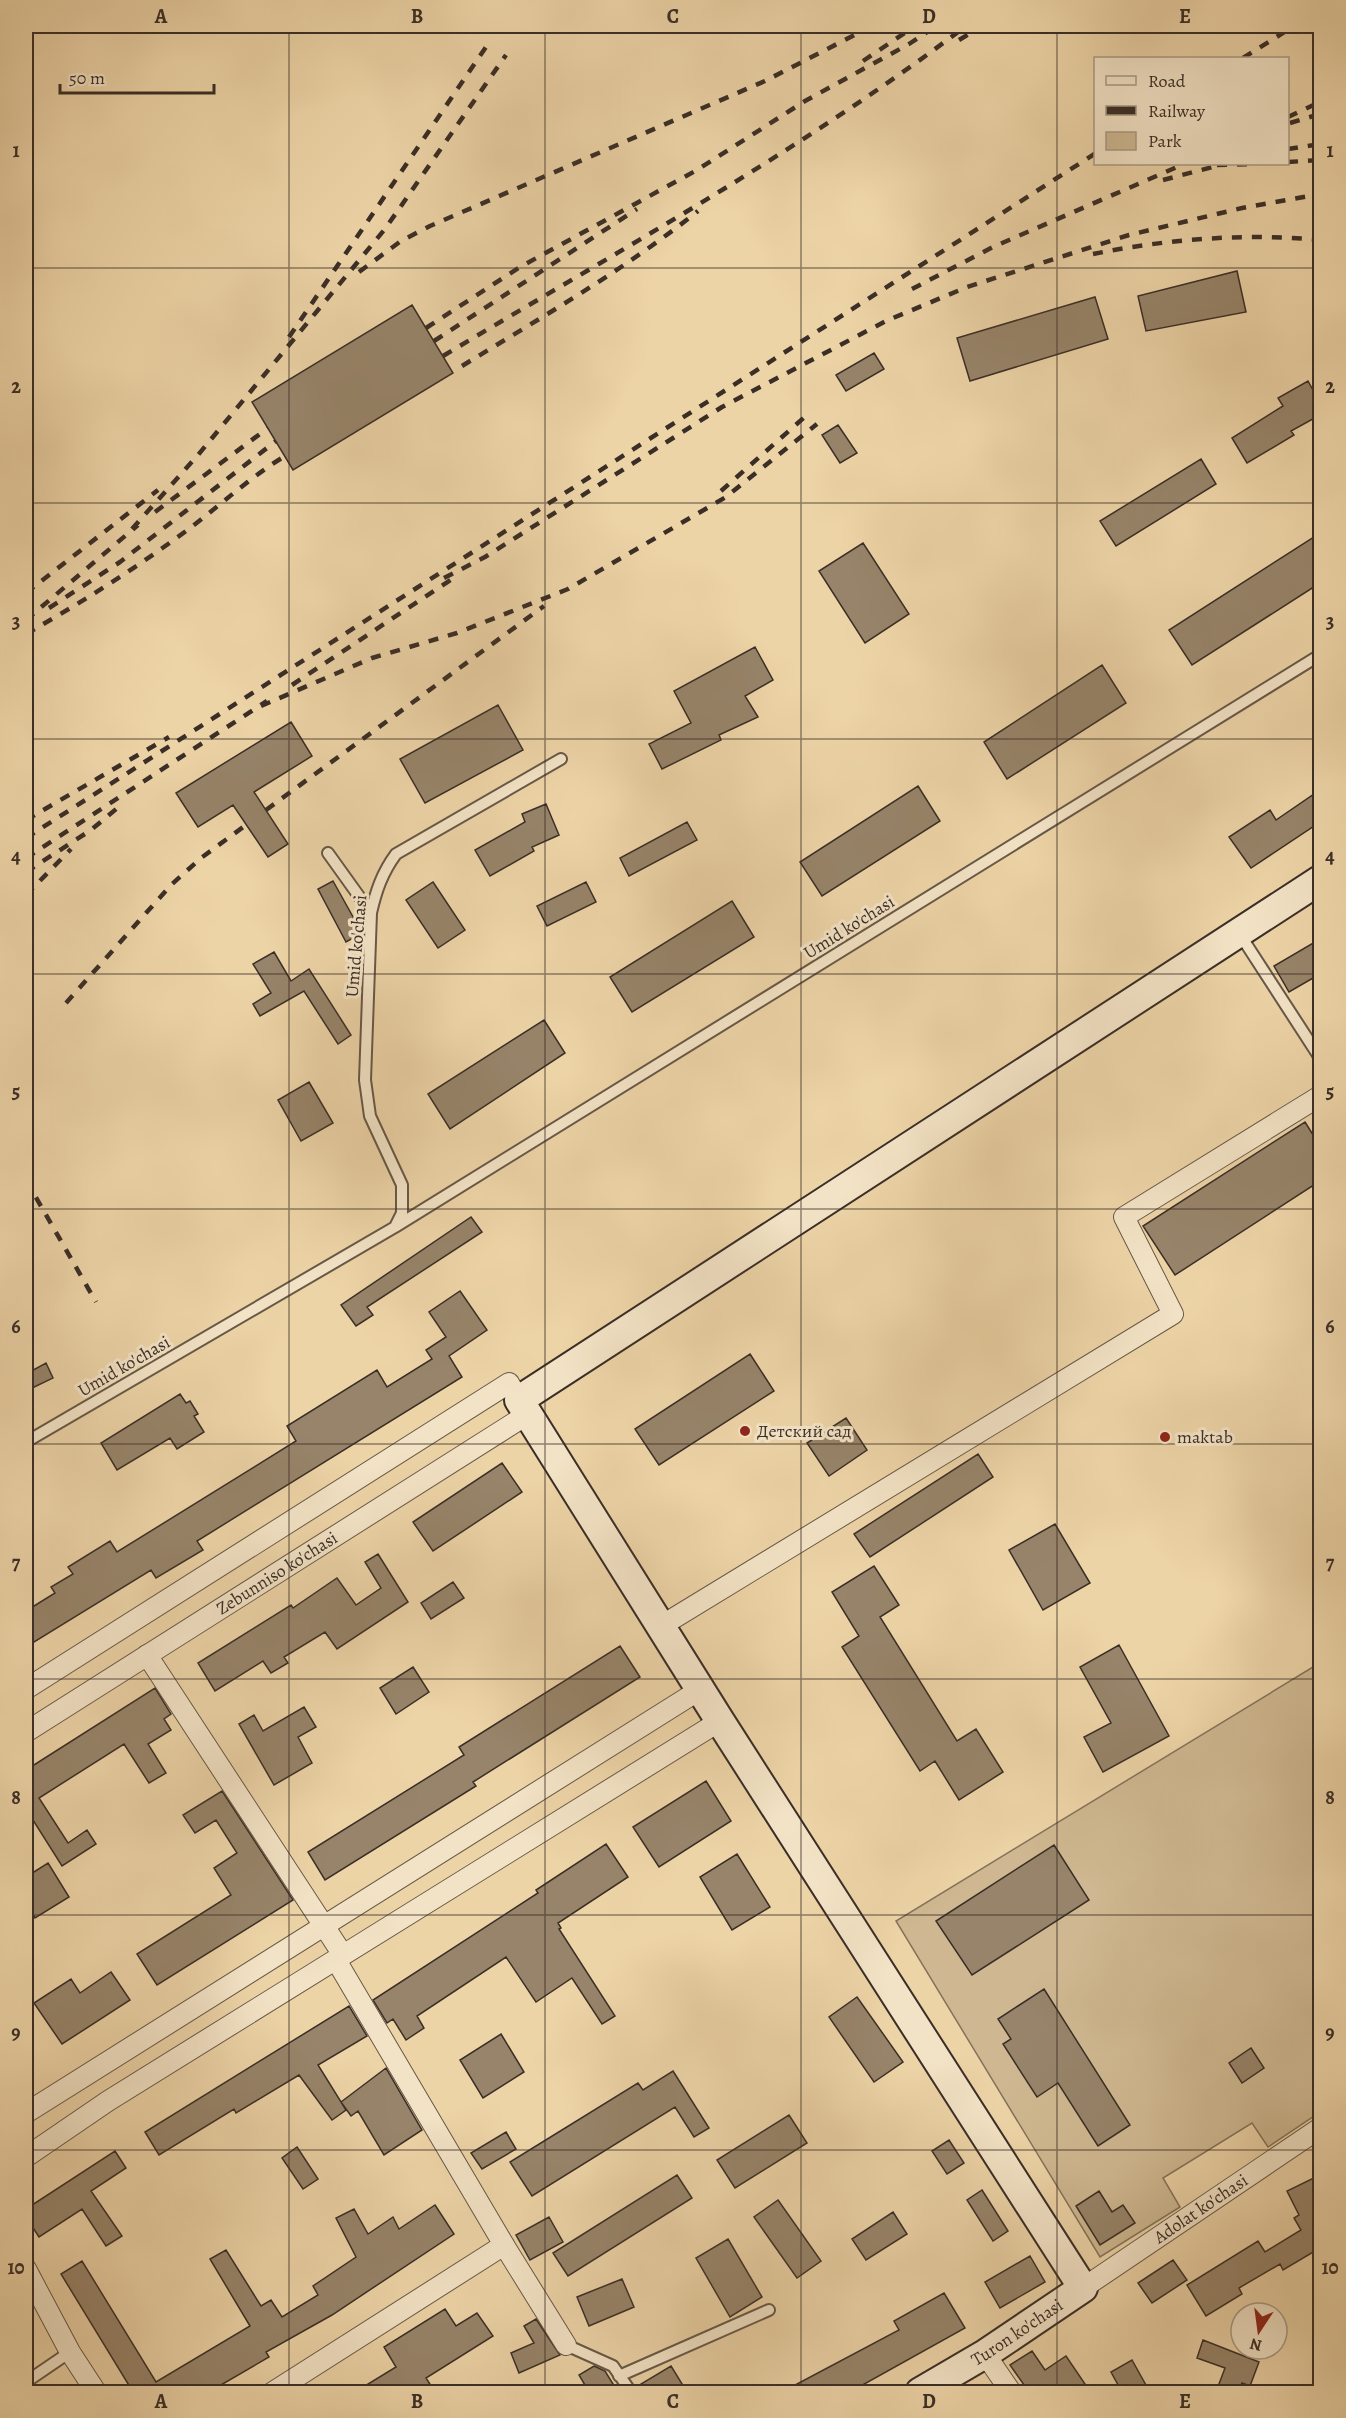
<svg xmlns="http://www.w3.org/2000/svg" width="1346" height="2418" font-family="Alegreya,serif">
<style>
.green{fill:#cfb891;stroke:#84735c;stroke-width:1.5}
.building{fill:#97846a;stroke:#3a2e27;stroke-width:1.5}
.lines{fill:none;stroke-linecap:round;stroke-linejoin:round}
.lane-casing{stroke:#675847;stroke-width:14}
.street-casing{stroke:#675847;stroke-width:22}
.secondary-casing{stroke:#3a2e27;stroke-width:32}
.lane{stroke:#f3e3c6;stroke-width:10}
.street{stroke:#f3e3c6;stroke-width:20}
.secondary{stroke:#f3e3c6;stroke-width:28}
.rail{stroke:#3a2e27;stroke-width:4.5;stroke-dasharray:10 10;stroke-linecap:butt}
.grid{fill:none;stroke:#3a2e27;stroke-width:1.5;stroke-opacity:0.55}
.poi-dot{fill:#8f2418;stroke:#f3e3c6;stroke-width:2}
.labels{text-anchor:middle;stroke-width:6;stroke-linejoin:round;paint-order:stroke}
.street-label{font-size:18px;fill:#3a2e27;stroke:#f3e3c6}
.poi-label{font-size:18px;fill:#3a2e27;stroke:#f3e3c6;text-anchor:start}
.neatline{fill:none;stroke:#3a2e27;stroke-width:2}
.grid-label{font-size:20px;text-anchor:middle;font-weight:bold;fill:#3a2e27}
</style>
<rect width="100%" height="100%" fill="#edd4a7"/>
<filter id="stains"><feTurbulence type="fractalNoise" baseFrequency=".00333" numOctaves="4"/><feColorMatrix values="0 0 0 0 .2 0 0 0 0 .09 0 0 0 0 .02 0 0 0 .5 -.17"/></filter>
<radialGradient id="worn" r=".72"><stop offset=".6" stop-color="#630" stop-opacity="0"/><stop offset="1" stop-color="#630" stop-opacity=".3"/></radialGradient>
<!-- green -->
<path class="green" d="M1320,1646V2112L1268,2147L1252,2123L1163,2178L1180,2207L1100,2257L896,1921L1318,1664Z"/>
<!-- building -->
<path class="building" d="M1237,271L1246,312L1146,331L1138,296Z
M1095,297L1108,339L970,381L957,338Z
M412,305L453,373L293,470L252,402Z
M874,353L884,369L846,391L836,375Z
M1308,381L1320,403V415L1291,431L1294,435L1247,463L1232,438L1283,406L1278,398Z
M838,425L857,453L840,463L822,435Z
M1201,459L1216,484L1116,546L1100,521Z
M1320,533V583L1192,665L1169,630Z
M863,543L909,614L865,643L819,571Z
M755,647L773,680L745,696L758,717L719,735L721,740L662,769L649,744L691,723L674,691Z
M1102,665L1126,703L1007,779L984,742Z
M498,705L523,750L425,803L400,759Z
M291,722L312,756L254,792L288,844L268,857L233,805L198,827L176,793Z
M918,786L940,821L822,896L800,862Z
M1320,790V822L1251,868L1229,837L1270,810L1276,820Z
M546,804L559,835L532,847L534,851L490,876L475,850L525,822L522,814Z
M687,822L697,840L629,876L620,858Z
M333,881L362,933L346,942L318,889Z
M433,882L465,930L438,948L406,900Z
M586,882L596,902L547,926L537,906Z
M732,901L754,937L632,1012L610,977Z
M1320,939V974L1289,992L1274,966Z
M274,952L291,981L309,969L351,1035L338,1044L304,991L260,1016L253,1004L271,993L253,964Z
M544,1020L565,1053L450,1129L428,1094Z
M309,1082L333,1123L301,1141L278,1100Z
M1305,1122L1320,1146V1181L1175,1275L1143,1226Z
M471,1217L482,1232L367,1307L373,1315L356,1326L341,1305Z
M460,1291L487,1330L449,1356L462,1377L197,1541L203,1550L156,1578L151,1570L26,1647V1611L55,1593L51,1587L73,1574L68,1567L110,1541L117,1552L296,1441L287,1426L377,1370L387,1387L432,1359L426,1350L446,1337L429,1312Z
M750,1354L774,1391L659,1465L635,1429Z
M46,1363L53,1378L26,1391V1374Z
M180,1394L186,1403L190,1401L198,1414L194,1416L204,1432L177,1449L170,1438L117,1470L101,1443Z
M846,1418L867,1450L829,1476L807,1443Z
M978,1454L993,1477L870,1557L854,1534Z
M502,1463L522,1492L433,1551L413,1522Z
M1055,1524L1090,1583L1043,1610L1009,1550Z
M378,1554L408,1602L337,1649L325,1632L284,1657L288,1663L271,1673L263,1661L215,1691L198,1663L291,1605L293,1608L337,1578L356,1605L381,1588L365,1562Z
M874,1566L899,1605L880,1617L957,1741L976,1729L1003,1772L959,1800L935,1761L920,1771L842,1647L859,1636L832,1592Z
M453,1582L464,1598L431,1619L421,1603Z
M1119,1645L1169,1736L1103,1772L1084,1737L1111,1723L1080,1667Z
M620,1646L640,1677L473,1782L476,1786L325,1880L308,1852L464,1755L459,1747Z
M413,1667L429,1692L396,1714L380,1688Z
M155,1688L171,1714L164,1719L171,1730L148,1744L166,1773L149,1783L124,1744L39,1798L68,1843L87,1830L96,1844L62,1866L26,1809V1770Z
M304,1707L316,1727L298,1737L312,1763L274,1785L239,1724L254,1715L263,1731Z
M706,1781L731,1821L659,1867L633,1827Z
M222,1791L293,1900L157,1985L137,1954L231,1895L214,1868L237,1853L216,1820L195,1833L183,1815Z
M606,1844L628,1877L558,1923L561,1928L559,1929L615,2016L602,2024L572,1978L536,2002L506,1957L417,2016L424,2028L406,2040L393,2019L387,2023L373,2000L538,1893L536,1890Z
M1054,1845L1089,1900L972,1975L936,1921Z
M737,1854L770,1907L732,1930L700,1877Z
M48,1863L69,1897L35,1918L26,1903V1877Z
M111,1972L130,2000L62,2044L34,2003L71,1979L80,1993Z
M1044,1989L1130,2125L1098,2146L1058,2083L1037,2097L1003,2044L1011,2039L998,2019Z
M857,1997L903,2062L874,2082L829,2017Z
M349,2006L367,2036L318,2065L341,2102L386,2068L422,2130L384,2155L358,2111L351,2116L341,2102L346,2110L332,2120L299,2075L236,2113L234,2109L159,2155L145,2132Z
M501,2034L524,2072L483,2098L460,2060Z
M1251,2048L1264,2068L1242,2083L1229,2063Z
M673,2071L709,2128L694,2137L675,2107L532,2196L510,2162L638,2083L643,2090Z
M789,2115L807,2143L735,2188L717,2160Z
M506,2132L516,2149L482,2169L471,2153Z
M949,2140L964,2163L947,2174L932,2151Z
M297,2147L318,2179L303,2189L282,2158Z
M115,2151L126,2168L91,2191L122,2236L106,2246L82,2209L39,2237L26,2217V2209Z
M677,2175L692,2198L568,2276L553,2253Z
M1320,2175V2203L1314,2207L1320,2218V2248L1283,2270L1280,2264L1239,2288L1242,2294L1206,2316L1187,2285L1258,2241L1265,2252L1301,2230L1294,2218L1299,2215L1287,2191Z
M982,2190L1008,2231L993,2241L967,2200Z
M1099,2191L1112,2212L1123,2205L1135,2223L1100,2245L1076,2206Z
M778,2200L821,2261L797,2278L754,2217Z
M435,2205L454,2234L332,2315L266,2352L269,2357L209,2392H133L61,2274L82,2261L156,2382L250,2326L210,2259L226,2250L261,2306L271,2300L282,2317L318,2295L313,2286L356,2257L336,2218L354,2209L368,2234L393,2217L399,2229Z
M893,2212L907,2234L866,2260L852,2239Z
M549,2217L563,2242L530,2260L516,2235Z
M728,2239L762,2297L730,2317L696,2258Z
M1030,2256L1045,2282L1000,2308L985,2282Z
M1173,2260L1187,2280L1152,2303L1138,2283Z
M622,2279L634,2307L589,2326L577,2297Z
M944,2293L965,2328L850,2392H782L899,2330L894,2321Z
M445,2309L456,2326L477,2313L493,2336L426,2378L435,2392H355L396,2367L384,2347Z
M536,2319L560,2355L519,2373L511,2353L534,2343L524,2326Z
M1203,2340L1259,2362L1250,2386L1242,2383L1238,2392H1216L1225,2368L1197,2358Z
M1032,2351L1045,2370L1066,2356L1085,2384L1072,2392H1029L1010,2365Z
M1132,2360L1147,2387L1136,2392H1122L1111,2372Z
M594,2366L605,2371L618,2392H589L579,2375Z
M671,2366L687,2392H638L636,2387Z"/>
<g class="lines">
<!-- lane casing -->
<g class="lane-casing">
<path id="lane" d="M328,853L371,913
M1239,933L1320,1058
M395,1227L1320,655
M26,1442L395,1227L402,1213V1185L370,1116L365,1080L371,913C376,891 382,873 396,854L561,759
M566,2345L613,2366L631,2392
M619,2376L769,2310
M26,2382L70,2352"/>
</g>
<!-- street casing -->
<g class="street-casing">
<g id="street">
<path d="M661,1626L1173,1314L1124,1217L1320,1096"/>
<path d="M147,1655L343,1955"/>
<path d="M26,1689L509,1383L519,1400"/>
<path id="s1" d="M26,1732L528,1414"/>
<path d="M336,1960L504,2245L566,2345"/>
<path d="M26,2113L701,1689"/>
<path d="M26,2157L108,2101L720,1721"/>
<path d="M26,2269L70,2352L96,2392"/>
<path id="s2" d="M1083,2288L1320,2128"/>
<path d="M985,2354L1011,2392"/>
<path d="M273,2392L504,2245"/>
</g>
</g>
<!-- secondary casing -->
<g class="secondary-casing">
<g id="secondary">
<path id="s3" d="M920,2392L985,2354L1083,2288L720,1721L519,1400L1320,880"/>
</g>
</g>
<!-- lane -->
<use href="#lane" class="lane"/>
<!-- street -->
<use href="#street" class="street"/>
<!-- secondary -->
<use href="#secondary" class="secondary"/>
<!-- rail -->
<path class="rail" d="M959,40L982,26
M1243,58L1294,26
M863,61L915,26
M1288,117L1320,102
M1290,123L1320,114
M1288,149L1320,144
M1288,162L1320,160
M1217,165L1253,164
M1163,180L1224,164
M1093,254C1168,239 1244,233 1320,240
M359,272L401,241L430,226L765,81L872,26
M912,289L993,247L1184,164
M426,328L520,267L697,170L805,101L909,44L936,26
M289,337L488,44
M434,341L637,209
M443,356C620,250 802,150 966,26
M462,366C542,317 624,270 698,211
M721,491L808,414
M155,512L268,428
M132,529L198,455L385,229L506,55
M444,578L485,557L722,407L886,321L967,287L1129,235L1242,208L1320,194
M26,593L158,490
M49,608L120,562L276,441
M26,620L138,525
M26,634C84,601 141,565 194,525C225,501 252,476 285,456
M292,685L455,577
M261,706L372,658L457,633L568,589L726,497L817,424
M266,810L544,606
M26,820L169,737
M26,838L1096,153
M26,858L267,701
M26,872L91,830L121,805
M26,895L71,849
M66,1003L171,885L201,858L246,825
M26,1180L96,1302"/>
</g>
<!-- grid -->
<path class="grid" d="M289,26V2392M545,26V2392M801,26V2392M1057,26V2392M26,268H1320M26,503H1320M26,739H1320M26,974H1320M26,1209H1320M26,1444H1320M26,1679H1320M26,1915H1320M26,2150H1320"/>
<!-- markers -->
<g class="poi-dot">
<circle cx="745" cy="1431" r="6"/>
<circle cx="1165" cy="1437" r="6"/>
</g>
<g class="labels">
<!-- street labels -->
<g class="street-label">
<text transform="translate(849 927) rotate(-32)" y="6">Umid ko'chasi</text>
<text transform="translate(356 946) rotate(-85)" y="6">Umid ko'chasi</text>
<text transform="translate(124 1366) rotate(-30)" y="6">Umid ko'chasi</text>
<text dy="6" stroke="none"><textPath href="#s1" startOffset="297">Zebunniso ko'chasi</textPath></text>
<text dy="6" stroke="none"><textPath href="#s2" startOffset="142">Adolat ko'chasi</textPath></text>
<text dy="6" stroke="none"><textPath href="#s3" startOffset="114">Turon ko'chasi</textPath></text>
</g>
<!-- poi labels -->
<g class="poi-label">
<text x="757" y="1437">Детский сад</text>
<text x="1177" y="1443">maktab</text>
</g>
</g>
<!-- margin -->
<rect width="1346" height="2418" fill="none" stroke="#edd4a7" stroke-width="66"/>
<!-- legend -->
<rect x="1094" y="57" width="195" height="108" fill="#f3e3c6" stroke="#a99b86" stroke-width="1.5"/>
<rect x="1106" y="76" width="30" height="9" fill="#f3e3c6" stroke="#a99b86" stroke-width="1.5"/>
<text x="1148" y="87" font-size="18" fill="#3a2e27">Road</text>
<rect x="1106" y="106" width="30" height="9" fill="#3a2e27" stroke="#a99b86" stroke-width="1.5"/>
<text x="1148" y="117" font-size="18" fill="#3a2e27">Railway</text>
<rect x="1106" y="132" width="30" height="18" fill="#cfb891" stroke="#a99b86" stroke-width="1.5"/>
<text x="1148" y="147" font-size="18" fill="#3a2e27">Park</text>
<!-- north arrow -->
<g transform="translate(1259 2331) rotate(193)"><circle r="28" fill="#f3e3c6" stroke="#a99b86" stroke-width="1.5"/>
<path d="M0-4.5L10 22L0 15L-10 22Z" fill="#8f2418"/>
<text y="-9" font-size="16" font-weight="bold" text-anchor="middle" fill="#3a2e27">N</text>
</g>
<!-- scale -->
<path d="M60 84v9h154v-9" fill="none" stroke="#3a2e27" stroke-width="3"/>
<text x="69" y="84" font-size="18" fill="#3a2e27" stroke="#f3e3c6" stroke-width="4.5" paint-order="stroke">50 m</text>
<rect x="33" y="33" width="1280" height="2352" class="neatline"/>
<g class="grid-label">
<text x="161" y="23">A</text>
<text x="417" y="23">B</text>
<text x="673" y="23">C</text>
<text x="929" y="23">D</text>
<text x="1185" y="23">E</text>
<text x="16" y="157">1</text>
<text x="1330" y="157">1</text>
<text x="16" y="393">2</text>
<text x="1330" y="393">2</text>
<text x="16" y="628">3</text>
<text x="1330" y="628">3</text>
<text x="16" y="863">4</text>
<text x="1330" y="863">4</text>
<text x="16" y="1098">5</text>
<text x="1330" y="1098">5</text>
<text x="16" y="1333">6</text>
<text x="1330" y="1333">6</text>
<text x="16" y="1569">7</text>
<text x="1330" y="1569">7</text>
<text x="16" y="1804">8</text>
<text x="1330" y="1804">8</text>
<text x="16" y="2039">9</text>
<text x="1330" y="2039">9</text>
<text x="16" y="2274">10</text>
<text x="1330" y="2274">10</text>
<text x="161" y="2408">A</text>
<text x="417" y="2408">B</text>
<text x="673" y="2408">C</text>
<text x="929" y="2408">D</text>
<text x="1185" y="2408">E</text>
</g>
<rect width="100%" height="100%" filter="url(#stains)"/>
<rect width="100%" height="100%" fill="url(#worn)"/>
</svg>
